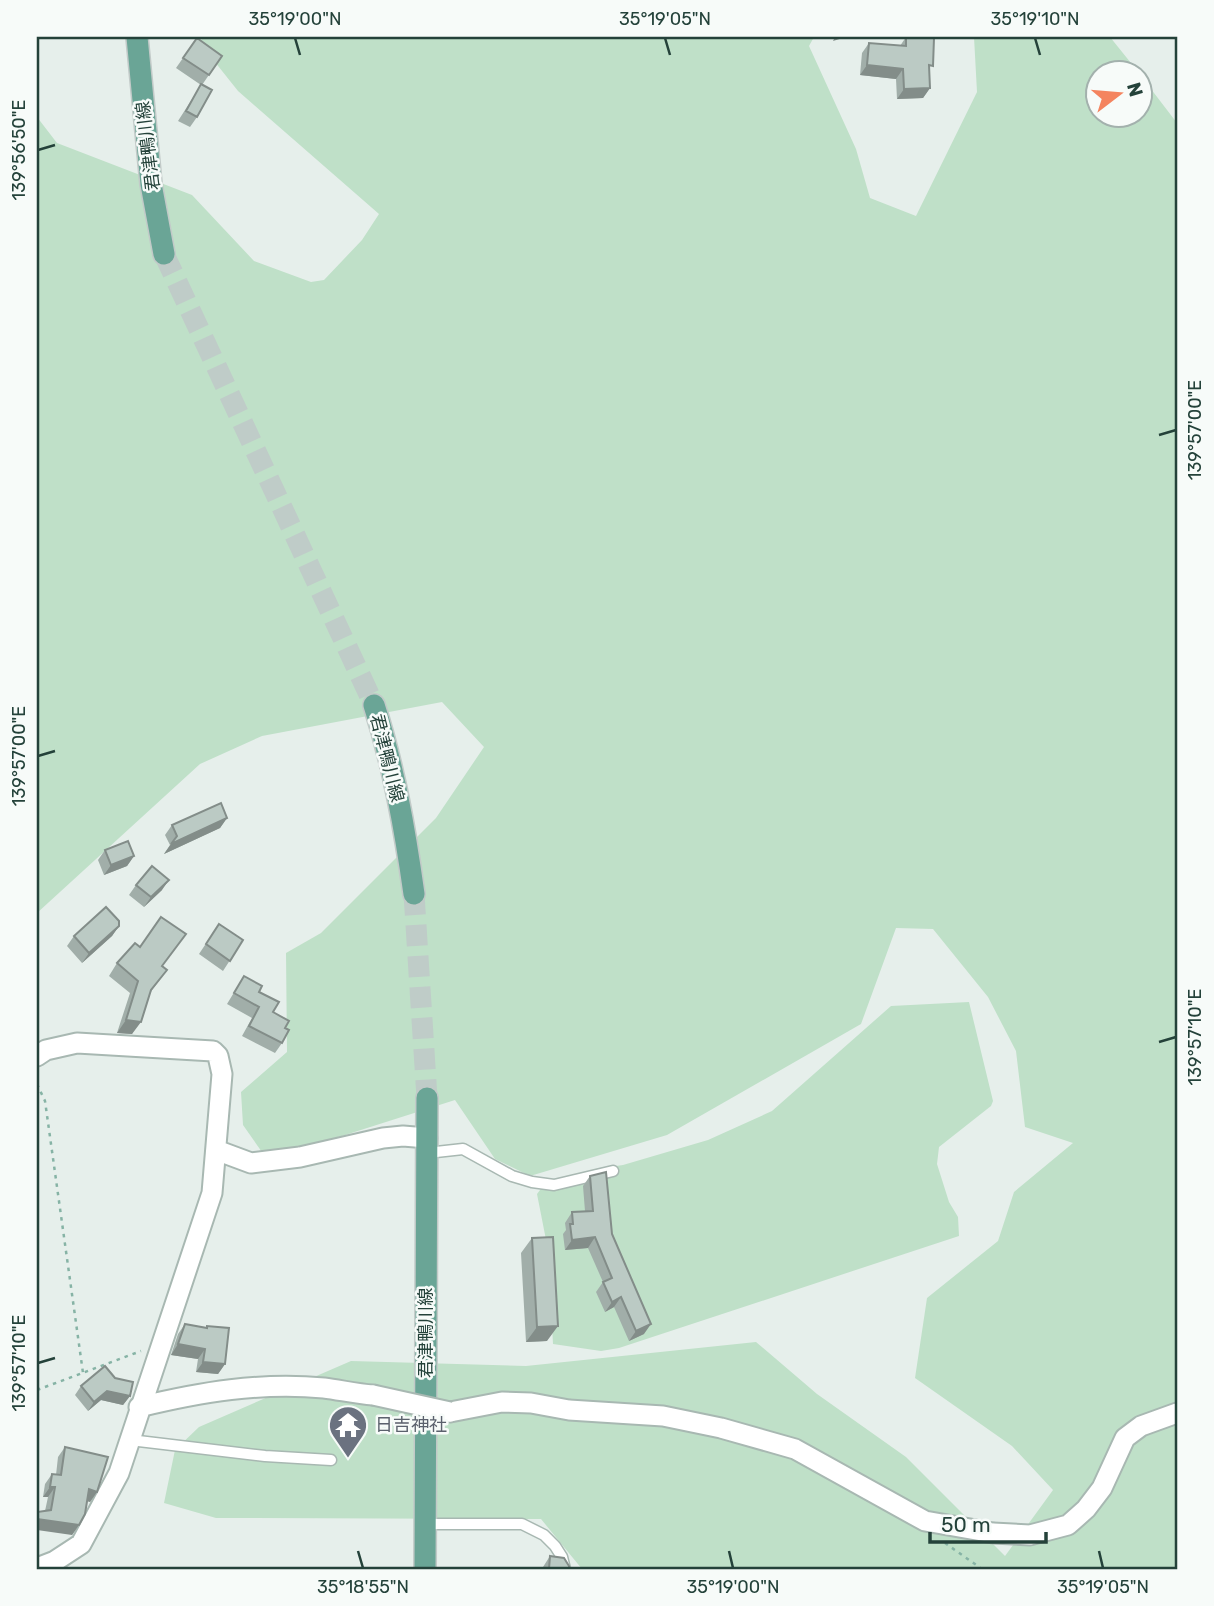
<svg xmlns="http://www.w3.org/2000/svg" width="1214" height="1606" font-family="Rubik,'Noto Sans JP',sans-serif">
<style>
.green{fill:#bfe0c8}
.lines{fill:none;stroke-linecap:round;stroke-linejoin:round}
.primary-tunnel{stroke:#bfccc8;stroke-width:21;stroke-dasharray:21 10;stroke-linecap:butt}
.lane-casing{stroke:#a8b8b2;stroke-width:13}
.street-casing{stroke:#a8b8b2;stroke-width:23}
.primary-casing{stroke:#c2cac8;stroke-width:24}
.path{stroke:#86b3a5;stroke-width:2.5;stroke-dasharray:3.5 5;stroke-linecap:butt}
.lane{stroke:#fff;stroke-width:10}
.street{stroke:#fff;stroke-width:19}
.primary{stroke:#6aa596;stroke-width:21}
.street-bridge-casing{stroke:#a8b8b2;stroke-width:23;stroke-linecap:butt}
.street-bridge{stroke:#fff;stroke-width:19}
.wall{fill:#a1aea9}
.shaded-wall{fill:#838d89}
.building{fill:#bbcac4;stroke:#838d89;stroke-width:2}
.ticks{fill:none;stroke:#24423a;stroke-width:2.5}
.labels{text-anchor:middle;stroke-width:5;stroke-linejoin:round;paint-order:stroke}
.street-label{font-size:18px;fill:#24423a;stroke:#f7fbf9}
.worship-label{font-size:18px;fill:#5b616d;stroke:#f7fbf9;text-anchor:start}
.neatline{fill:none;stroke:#24423a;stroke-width:2.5}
.ticks-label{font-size:18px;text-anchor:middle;fill:#24423a}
</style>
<rect width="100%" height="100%" fill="#e6efeb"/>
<!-- green -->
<path class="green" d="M204,37H814L809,46L856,149L870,198L916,216L977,92L974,37H1110L1139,73L1098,74V116H1140L1141,76L1177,123V1569H582L541,1519L216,1518L164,1503L175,1450L199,1427L351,1361L526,1366L756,1342L817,1394L906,1457L1005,1556L1053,1490L1012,1446L915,1378L927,1298L998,1241L1014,1192L1073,1143L1025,1127L1016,1051L988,997L933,929L896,928L861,1024L667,1135L530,1176L495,1159L455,1100L342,1136L264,1155L243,1125L241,1092L287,1052L286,953L321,933L436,818L484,747L442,702L262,736L200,764L37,913V117L57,143L192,195L254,261L311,282L324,280L362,240L379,214L238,91L199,42Z
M969,1002L993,1101L991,1106L939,1147L937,1164L949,1202L958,1217L959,1236L619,1348L601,1351L553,1344L548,1250L537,1194L546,1182L596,1169L623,1165L708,1140L772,1111L891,1006Z"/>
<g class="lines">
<!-- primary-tunnel -->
<path class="primary-tunnel" d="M164,254L374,705
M414,894L427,1098"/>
<!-- lane casing -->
<g class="lane-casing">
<path id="lane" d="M427,1153L463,1149L512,1176L532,1182L554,1185L613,1171
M130,1440L265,1456L331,1460
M425,1524H522L544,1535L555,1546L562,1557L565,1569"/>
</g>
<!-- street casing -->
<g class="street-casing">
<path id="street" d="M37,1056L46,1050L77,1043L213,1051L218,1056L222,1074L212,1193L119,1473L81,1544L55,1561L37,1568
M216,1150L251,1163L300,1157L383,1138L403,1136L427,1138
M139,1407C201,1392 260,1382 324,1388C340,1390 357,1394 373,1395
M450,1412L502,1402L531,1403L569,1410L663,1416L721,1428L795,1449L925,1521L993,1533L1030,1535L1068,1525L1086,1509L1102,1488L1125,1438L1141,1426L1177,1413"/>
</g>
<!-- primary casing -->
<g class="primary-casing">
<path id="primary" d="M137,37L151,184L164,254
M374,705C394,767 405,830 414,894
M425,1569L427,1098"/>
</g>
<!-- path -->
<path class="path" d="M37,1084L45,1101L83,1373
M37,1390L141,1351
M945,1543L982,1569"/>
<!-- lane -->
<use href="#lane" class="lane"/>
<!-- street -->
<use href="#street" class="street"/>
<!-- primary -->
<use href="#primary" class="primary"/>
<!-- street-bridge casing -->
<g class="street-bridge-casing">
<path id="street-bridge" d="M373,1395L450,1412"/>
</g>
<!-- street-bridge -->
<use href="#street-bridge" class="street-bridge"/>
</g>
<!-- wall -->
<path class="wall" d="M906,37L929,71L930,88L923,98L897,99L896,79L860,75L862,53L869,43L900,46Z
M197,38L222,56L202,85L197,117L190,127L178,121L201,85L176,68Z
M227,818L220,828L164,854L170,845L165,835L172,825Z
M105,850L134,856L127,866L104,875L98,860Z
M136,885L162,890L144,907L129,895Z
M219,924L243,940L223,971L199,954Z
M119,926L112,936L82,963L67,946L74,936Z
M117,963L163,966L167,970L150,993L132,1034L117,1033L130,993L109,976Z
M244,976L259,992L285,1028L282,1043L275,1053L242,1036L252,1018L227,1004Z
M590,1176L612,1234L644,1334L629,1341L614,1307L605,1312L596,1292L603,1282L588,1248L565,1250L563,1234L566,1230L565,1223L572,1212L585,1211L583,1186Z
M532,1238L547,1341L526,1342L521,1253Z
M185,1324L206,1328L207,1326L225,1364L218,1374L196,1372L198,1359L171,1355L178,1334Z
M81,1386L130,1396L123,1405L101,1400L88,1411L75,1395Z
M65,1447L97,1492L90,1502L87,1501L79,1525L72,1535L45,1511L48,1497H43L45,1484L52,1474L56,1475L58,1457Z
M550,1556L569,1569H543V1567Z"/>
<!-- shaded-wall -->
<path class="shaded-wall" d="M835,37H846L833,41Z
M867,65L903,69L896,79L860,75Z
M930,88L923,98L897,99L904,89Z
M227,818L220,828L164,854L171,844Z
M134,856L127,866L104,875L111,865Z
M169,880L162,890L144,907L151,897Z
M119,926L112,936L82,963L89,953Z
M126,1020L141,1022L132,1034L117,1033Z
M595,1237L588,1248L565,1250L572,1240Z
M621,1297L614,1307L605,1312L612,1302Z
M651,1324L644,1334L629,1341L636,1331Z
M558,1326L547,1341L526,1342L537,1327Z
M178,1344L205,1349L198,1359L171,1355Z
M203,1362L225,1364L218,1374L196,1372Z
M107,1391L130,1396L123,1405L101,1400L88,1411L94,1402Z
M50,1487H55L48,1497H43Z
M89,1489L97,1492L90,1502L82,1499Z
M37,1519L79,1525L72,1535L37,1530Z"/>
<!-- building -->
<path class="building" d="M906,37L934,38L933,66L929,65L930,88L904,89L903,69L867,65L869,43L906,46Z
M197,38L222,56L209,75L183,58Z
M201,84L212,90L197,117L186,111Z
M221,803L227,818L171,844L177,836L172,825Z
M128,841L134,856L111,865L105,850Z
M152,866L169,880L151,897L136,885Z
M106,907L119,921V926L89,953L74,936Z
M161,917L186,934L162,966L167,970L151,990L141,1022L126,1020L138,981L117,963L135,943L140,947Z
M219,924L243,940L230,961L206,944Z
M244,976L262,986L259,992L279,1002L273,1012L289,1021L285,1028L289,1030L282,1043L249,1026L259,1007L234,993Z
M606,1172L612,1234L651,1324L636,1331L621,1297L612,1302L603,1282L612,1278L595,1237L572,1240L570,1224H573L572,1212L593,1211L590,1176Z
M553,1237L558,1326L537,1327L532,1238Z
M185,1324L207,1328V1326L229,1328L225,1364L203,1362L205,1349L178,1344Z
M105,1366L115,1378L133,1382L130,1396L107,1391L94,1402L81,1386Z
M65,1447L108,1457L97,1492L89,1489L85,1514L79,1525L37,1519V1512L51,1510L55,1487H50L52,1474L61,1475Z
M550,1556L564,1558L569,1566V1569H549Z"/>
<!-- ticks -->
<path class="ticks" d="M295,38L300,55M665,38L670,55M1035,38L1040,55M38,150L55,145M1159,435L1176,430M38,756L55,751M1159,1042L1176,1037M38,1363L55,1358M358,1551L363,1568M729,1551L733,1568M1099,1551L1103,1568"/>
<!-- icons -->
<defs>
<g id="temple-pin" transform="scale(2.0125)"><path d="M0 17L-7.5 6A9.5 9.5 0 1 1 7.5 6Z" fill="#6b7280" stroke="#f7fbf9"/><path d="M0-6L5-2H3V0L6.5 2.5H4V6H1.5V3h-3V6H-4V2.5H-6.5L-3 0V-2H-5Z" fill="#fff"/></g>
</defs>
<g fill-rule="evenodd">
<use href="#temple-pin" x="348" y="1425"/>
</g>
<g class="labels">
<!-- street labels -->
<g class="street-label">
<text transform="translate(148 146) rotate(-97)" y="6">君津鴨川線</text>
<text transform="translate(387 758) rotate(76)" y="6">君津鴨川線</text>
<text transform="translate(426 1333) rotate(-90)" y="6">君津鴨川線</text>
</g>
<!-- worship labels -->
<g class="worship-label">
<text x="375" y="1431">日吉神社</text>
</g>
</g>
<!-- border -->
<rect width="1214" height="1606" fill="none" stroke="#f7fbf9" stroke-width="77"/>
<!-- north arrow -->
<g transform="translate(1119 94) rotate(74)"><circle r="33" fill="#f7fbf9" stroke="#a3b1ad" stroke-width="2"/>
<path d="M0-5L12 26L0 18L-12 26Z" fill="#f4845f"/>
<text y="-10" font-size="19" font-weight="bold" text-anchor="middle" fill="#24423a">N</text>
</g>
<!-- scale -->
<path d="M930 1532v10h116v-10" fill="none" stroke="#24423a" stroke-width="3.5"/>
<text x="941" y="1532" font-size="21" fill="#24423a" stroke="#f7fbf9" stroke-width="5" paint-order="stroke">50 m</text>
<rect x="38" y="38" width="1138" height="1530" class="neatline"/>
<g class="ticks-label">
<text x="295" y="25">35°19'00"N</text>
<text x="665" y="25">35°19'05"N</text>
<text x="1035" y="25">35°19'10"N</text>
<text transform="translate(19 150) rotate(-90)" y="6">139°56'50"E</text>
<text transform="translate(1195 430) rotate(-90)" y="6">139°57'00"E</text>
<text transform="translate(19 756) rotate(-90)" y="6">139°57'00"E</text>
<text transform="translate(1195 1037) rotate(-90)" y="6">139°57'10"E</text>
<text transform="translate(19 1363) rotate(-90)" y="6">139°57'10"E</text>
<text x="363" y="1593">35°18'55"N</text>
<text x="733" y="1593">35°19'00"N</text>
<text x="1103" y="1593">35°19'05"N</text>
</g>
</svg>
